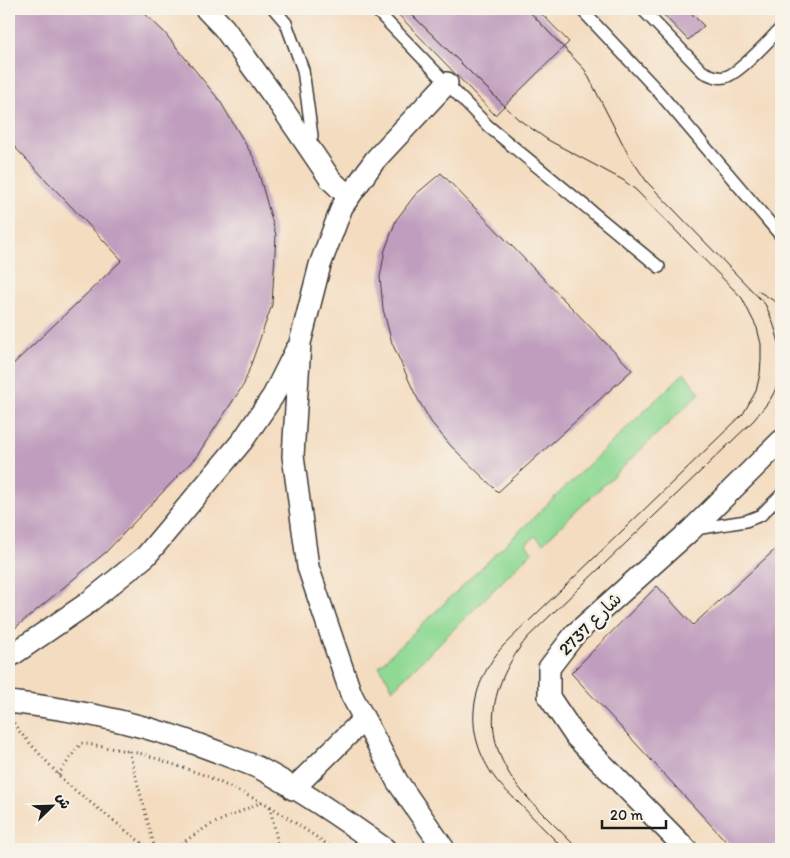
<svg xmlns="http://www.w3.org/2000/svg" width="790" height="858" font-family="Itim,'Playpen Sans Arabic',sans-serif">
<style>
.green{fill:#8fd994;stroke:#567a58}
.building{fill:#c09dbe}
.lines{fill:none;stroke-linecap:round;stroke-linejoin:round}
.lane-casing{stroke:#3c3935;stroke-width:14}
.street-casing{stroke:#3c3935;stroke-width:24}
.path{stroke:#3c3935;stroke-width:3;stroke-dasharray:1 4;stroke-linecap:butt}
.lane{stroke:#fff;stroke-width:11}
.street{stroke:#fff;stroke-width:21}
.tram{stroke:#1c1c1c;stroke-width:1}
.labels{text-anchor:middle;stroke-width:5;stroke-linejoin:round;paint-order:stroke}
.street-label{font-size:18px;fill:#1c1c1c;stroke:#f7f3e8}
</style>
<rect width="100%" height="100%" fill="#f7f3e8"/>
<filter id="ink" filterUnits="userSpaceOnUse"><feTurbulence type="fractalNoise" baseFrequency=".02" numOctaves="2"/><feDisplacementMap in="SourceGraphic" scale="10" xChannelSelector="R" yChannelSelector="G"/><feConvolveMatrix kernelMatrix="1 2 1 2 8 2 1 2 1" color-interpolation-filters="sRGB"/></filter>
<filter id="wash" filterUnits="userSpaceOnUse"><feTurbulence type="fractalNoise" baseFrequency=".0096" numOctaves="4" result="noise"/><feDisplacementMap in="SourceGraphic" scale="20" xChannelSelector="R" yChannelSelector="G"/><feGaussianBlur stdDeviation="1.12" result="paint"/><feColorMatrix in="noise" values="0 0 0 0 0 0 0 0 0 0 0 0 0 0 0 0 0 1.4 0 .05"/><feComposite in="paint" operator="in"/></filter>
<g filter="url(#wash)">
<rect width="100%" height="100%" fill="#f4dcc0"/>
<!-- green -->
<path class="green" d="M684,373L700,393L543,543L535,536L526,544L532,552L393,689L379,666Z"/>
<g id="blocks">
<!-- building -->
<path class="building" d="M9,9H140L164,32L220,101L255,160L276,235L272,305L244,384L196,457L106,552L9,633V368L122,260L9,141Z
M393,9H537L569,42L495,115Z
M658,9H687L704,26L688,40Z
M441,173L632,370L498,492L451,446L431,422L415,394L392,343L383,309L380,277L385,250L396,220L415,195Z
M781,544V849H733L571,673L657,586L693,625Z"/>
</g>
</g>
<g filter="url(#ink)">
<use href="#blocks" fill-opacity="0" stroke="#3c3935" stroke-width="1"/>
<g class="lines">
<!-- lane casing -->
<g class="lane-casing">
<path id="lane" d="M274,9L286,23L303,70L312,136
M375,9L488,126L659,267
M581,9L657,90L781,236
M642,9L703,72C711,75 717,79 725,77C739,74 770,39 781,28
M776,9L781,14
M695,529L746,521L761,515L781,495"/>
</g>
<!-- street casing -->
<g class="street-casing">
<path id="street" d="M206,9L224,28L280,105L331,180L349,197
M9,657L85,605L146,556L243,440L273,396L296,350
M9,702C82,710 150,725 218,752C232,758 247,762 261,769C304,792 345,820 385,849
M293,789L364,719
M444,849L397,781L351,694L308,567L293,456L300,343L320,265L342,207L375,160L447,83
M686,849L576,737L549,697V668L575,634L691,530L781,441"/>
</g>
<!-- path -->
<path class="path" d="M14,723L18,730L66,783L149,849
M129,751L155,849
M58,775L81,743L143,754L204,775L270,806L334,849
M270,807L279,849
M173,849L208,826L262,802"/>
<!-- lane -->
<use href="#lane" class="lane"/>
<!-- street -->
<use href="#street" class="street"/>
<!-- tram -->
<path class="tram" d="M406,9L518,119L548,140L623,180L636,190L742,298L757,328L761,344V360L760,374L756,391L743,414L503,646C470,685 463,730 492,774C499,785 509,793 518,802C533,818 549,834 564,849
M527,9L585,70L628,154L647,182L765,304C779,333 789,368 771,398C766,406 759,413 754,420L527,638C490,685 479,735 517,785C535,808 558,828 578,849
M758,291L781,305"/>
</g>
</g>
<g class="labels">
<!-- street labels -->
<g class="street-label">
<text transform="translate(590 624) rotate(-45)" y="6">شارع 2737</text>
</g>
</g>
<!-- margin -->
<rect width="790" height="858" fill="none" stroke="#f7f3e8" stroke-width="30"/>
<!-- north arrow -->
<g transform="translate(52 806) rotate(67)" stroke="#f7f3e8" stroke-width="4" paint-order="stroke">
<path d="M0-4L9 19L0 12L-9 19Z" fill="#1c1c1c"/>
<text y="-8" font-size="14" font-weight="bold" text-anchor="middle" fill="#1c1c1c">ش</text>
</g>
<!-- scale -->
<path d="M602 820v8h64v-8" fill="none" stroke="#1c1c1c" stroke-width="2.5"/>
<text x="610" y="820" font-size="15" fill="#1c1c1c" stroke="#f7f3e8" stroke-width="4" paint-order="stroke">20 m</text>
</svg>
